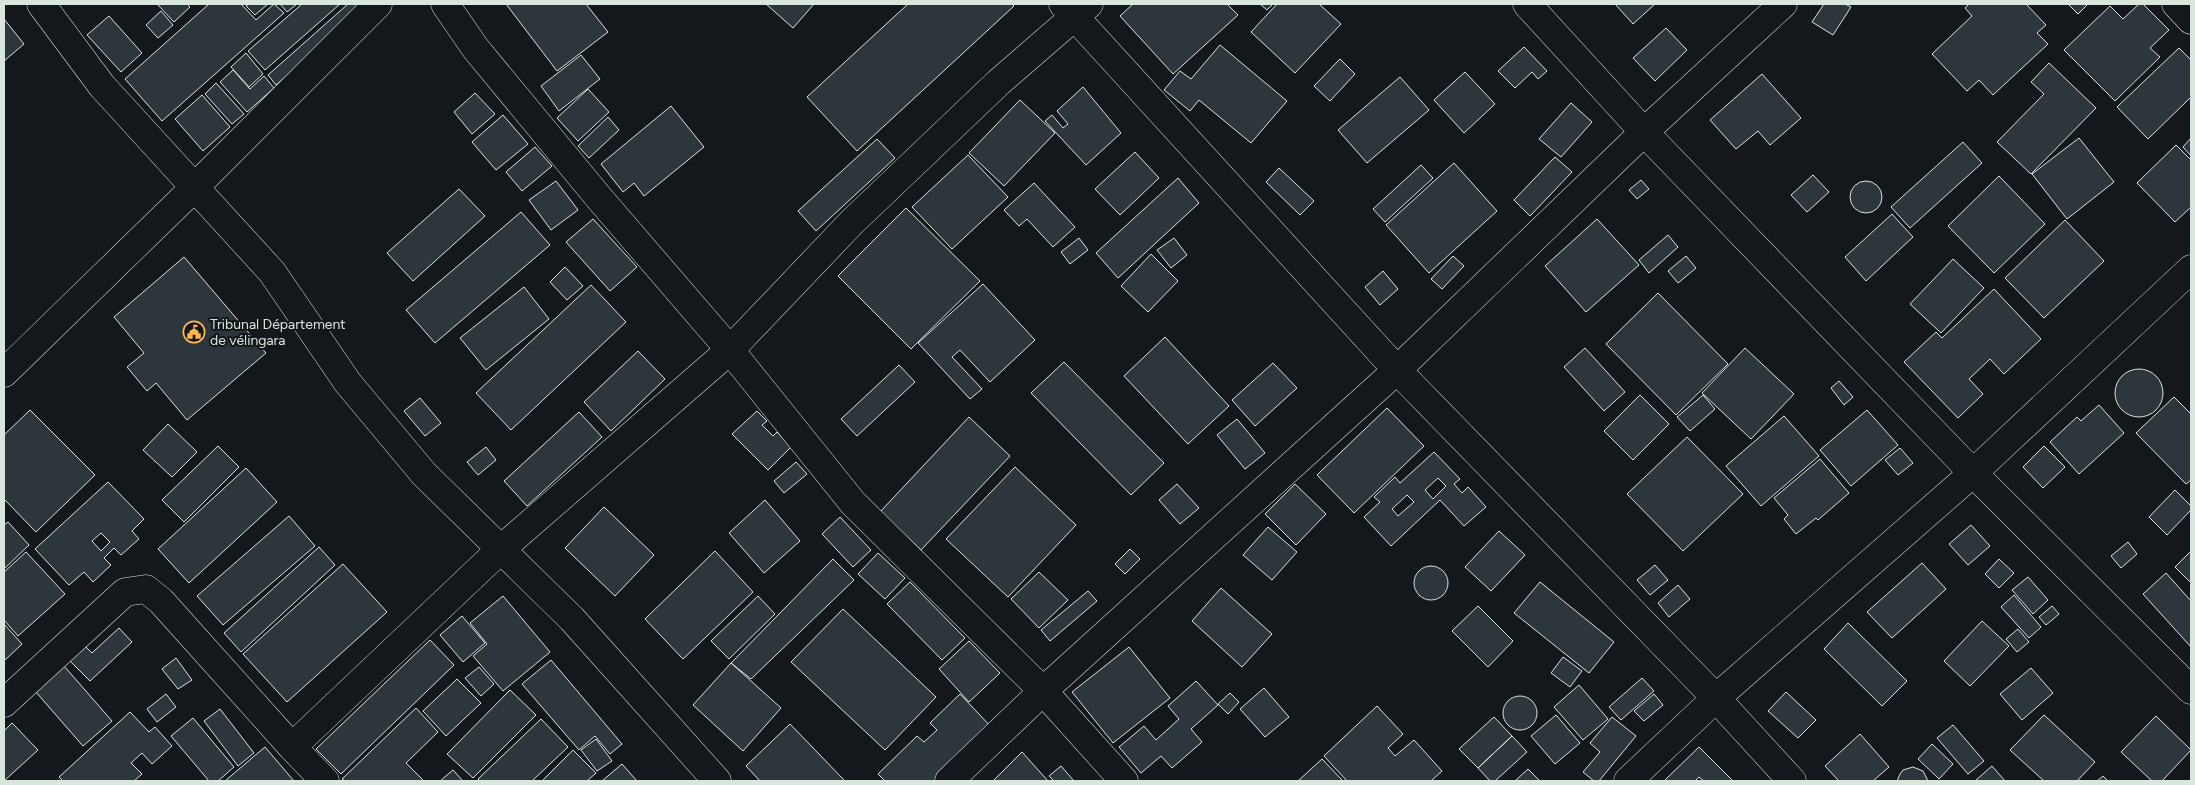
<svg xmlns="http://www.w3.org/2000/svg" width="2195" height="785" font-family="Figtree,sans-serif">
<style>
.building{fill:#2c363c;stroke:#d8e6dc;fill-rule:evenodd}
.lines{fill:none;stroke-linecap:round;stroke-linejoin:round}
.minor-casing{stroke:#d8e6dc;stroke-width:29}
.highway-casing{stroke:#d8e6dc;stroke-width:29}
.minor{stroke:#14181c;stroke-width:28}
.highway{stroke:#14181c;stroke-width:28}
.labels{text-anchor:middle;stroke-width:4;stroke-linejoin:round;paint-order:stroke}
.poi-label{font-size:14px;fill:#d8e6dc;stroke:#14181c;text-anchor:start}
</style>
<rect width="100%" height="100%" fill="#14181c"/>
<!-- building -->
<path class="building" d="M157,4H187L190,7L174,22Z
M209,4H241L256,20L274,4L284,13L162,121L125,79Z
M249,4H268L255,15L246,6Z
M280,4H297L287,12Z
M302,4H340L265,70L248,51Z
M348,4H368L276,85L268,75Z
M506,4H586L608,32L557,71Z
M766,4H814L793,28Z
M908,4H1012L1014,6L857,151L807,97Z
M1133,4H1227L1238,15L1173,74L1120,16Z
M1260,4H1273L1267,10Z
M1277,4H1319L1341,24L1295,73L1251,32Z
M1615,4H1655L1633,24Z
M1824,4H1845L1851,7L1833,35L1812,22Z
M1969,4H2026L2046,25L2037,33L2048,44L1993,95L1979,80L1967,91L1932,54L1972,16L1965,8Z
M2068,4H2088L2078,14Z
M2139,4H2143L2169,30L2150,48L2160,57L2115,101L2064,50L2110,6L2123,19Z
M161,11L173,25L158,38L146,25Z
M109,16L142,53L121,72L87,35Z
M4,19L24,44L4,61Z
M1666,28L1687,50L1655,81L1633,58Z
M1220,45L1287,101L1251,143L1199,100L1190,111L1164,90L1180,71L1191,79Z
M1524,47L1547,71L1538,79L1532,72L1515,88L1498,71Z
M2179,48L2191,60V97L2148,139L2117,107Z
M246,53L263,74L249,87L231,67Z
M581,55L600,79L559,111L541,86Z
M1340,59L1355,74L1330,101L1314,86Z
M2049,63L2096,108L2031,174L1997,142L2044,94L2031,82Z
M233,70L250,89L264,76L274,88L247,112L220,82Z
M1465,72L1495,104L1464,133L1434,100Z
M1762,74L1801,118L1770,145L1758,131L1736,149L1710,120Z
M1400,77L1429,110L1367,163L1338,130Z
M216,83L244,114L232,124L205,94Z
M1083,87L1121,133L1086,165L1045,121L1052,115L1063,128L1068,124L1057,111Z
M588,89L609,112L578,141L557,118Z
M475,93L495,114L472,134L454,112Z
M202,95L230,127L203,151L175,119Z
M1020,100L1055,133L1004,186L969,153Z
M1571,103L1592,122L1561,157L1539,139Z
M671,106L704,147L644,196L634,183L623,192L601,164Z
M503,115L528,144L496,170L472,142Z
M608,117L619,130L589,158L578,146Z
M2079,138L2114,182L2067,219L2032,174Z
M2191,138V156L2183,147Z
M877,139L895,158L816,231L798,211Z
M1963,142L1982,163L1910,228L1891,207Z
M2176,145L2191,160V207L2175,222L2137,183Z
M535,147L552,166L522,191L506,172Z
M1135,152L1159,178L1120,215L1095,189Z
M968,155L1008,197L952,249L912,207Z
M1555,157L1572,172L1530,216L1514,200Z
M1454,163L1497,211L1429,273L1386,225Z
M1421,165L1433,178L1385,222L1373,209Z
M1279,168L1314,201L1300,215L1266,182Z
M1813,175L1829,192L1807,212L1791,195Z
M1999,176L2045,224L1994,273L1948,226Z
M1178,178L1199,203L1118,278L1096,253Z
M1641,180L1649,189L1637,199L1629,190Z
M556,181L578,210L551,230L529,200Z
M1850 197a16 16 0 1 1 32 0a16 16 0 1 1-32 0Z
M1034,183L1075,227L1053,247L1027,219L1019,226L1004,210Z
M459,189L485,216L413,281L387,253Z
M906,208L980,281L911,349L838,276Z
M521,212L550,245L435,343L406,310Z
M1892,214L1913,237L1866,281L1845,257Z
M593,219L637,267L610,291L566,242Z
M1597,219L1639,265L1586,312L1545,266Z
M2065,220L2104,261L2044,318L2005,278Z
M1668,235L1678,247L1649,273L1639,260Z
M1079,238L1088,250L1070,264L1061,252Z
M1174,238L1187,255L1171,268L1157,250Z
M1151,254L1178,281L1148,312L1121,286Z
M1453,256L1464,266L1442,289L1431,279Z
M1686,256L1696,268L1678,283L1668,271Z
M184,257L266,353L187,420L156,383L147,391L127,367L144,353L114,317Z
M1953,259L1984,288L1941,333L1910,304Z
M565,267L583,286L567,300L550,282Z
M1383,271L1398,289L1380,305L1365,287Z
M983,284L1035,340L990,382L960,350L952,357L982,389L970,399L918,343Z
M591,285L626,322L511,430L476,393Z
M524,287L549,319L486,370L460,338Z
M1994,289L2041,339L2004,374L1990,359L1969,379L1983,394L1958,418L1904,362L1936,332L1942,338Z
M1658,293L1728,364L1676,415L1606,344Z
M1165,337L1229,406L1188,444L1124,376Z
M1585,348L1625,392L1604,411L1564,367Z
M1745,348L1794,394L1751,439L1702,393Z
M638,351L665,379L611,431L584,402Z
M1064,362L1164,463L1131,495L1031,393Z
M1273,363L1297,388L1255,426L1232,400Z
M899,365L915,382L857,436L841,419Z
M2115 393a24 24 0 1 1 48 0a24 24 0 1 1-48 0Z
M1839,381L1853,397L1844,405L1831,388Z
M1640,395L1669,424L1633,460L1604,431Z
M1703,395L1715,409L1690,431L1677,417Z
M2174,397L2191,414V480L2186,484L2136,433Z
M420,398L441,423L425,436L404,411Z
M2099,405L2124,433L2079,474L2050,442L2077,417L2081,421Z
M1387,408L1424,446L1354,513L1317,475Z
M30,410L95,475L36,532L4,499V435Z
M1867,410L1898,445L1851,486L1820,450Z
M757,411L767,421L762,425L773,436L777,432L791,447L768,470L732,434Z
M579,412L602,437L527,506L504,481Z
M1784,416L1819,456L1761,506L1726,466Z
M969,417L1010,456L921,550L880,512Z
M1237,419L1265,453L1245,469L1217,435Z
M168,424L197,452L172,477L143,450Z
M1687,437L1743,494L1683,551L1627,494Z
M218,446L239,467L184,522L162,500Z
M2044,446L2065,467L2043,488L2023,467Z
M486,447L496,460L478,475L467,462Z
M1900,448L1913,463L1898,475L1885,460Z
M1434,452L1460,479L1454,484L1462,493L1468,487L1486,507L1464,526L1440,500L1391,546L1364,517L1380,502L1374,497L1395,477L1400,483ZM1438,478L1446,486L1433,499L1425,490ZM1407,495L1414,502L1398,516L1392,509Z
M1820,459L1849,493L1818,520L1816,518L1796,534L1784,519L1788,515L1774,498Z
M796,462L807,474L784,493L774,481Z
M1015,467L1076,525L1008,597L946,539Z
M246,468L277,502L189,583L158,549Z
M108,482L144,519L132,531L139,539L121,555L114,548L104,558L111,565L93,582L84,572L69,585L35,549ZM101,533L110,542L101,551L92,541Z
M1177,484L1199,508L1180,524L1159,500Z
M1295,484L1326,514L1296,545L1265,514Z
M2175,490L2191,506V510L2167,535L2149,517Z
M765,500L800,541L764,573L729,533Z
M604,507L654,555L615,596L565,548Z
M289,516L315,546L223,625L197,596Z
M840,517L871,550L853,567L822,534Z
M8,522L29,545L4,569V525Z
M1971,525L1990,546L1968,565L1949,544Z
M1268,527L1297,552L1272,580L1243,555Z
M1499,531L1525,555L1491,591L1465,567Z
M2128,542L2137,554L2121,568L2111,556Z
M319,547L335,565L241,652L224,633Z
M1130,549L1140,559L1125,574L1115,564Z
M715,551L753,592L683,659L645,619Z
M26,552L65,594L18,636L4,620V572Z
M2190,552L2191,553V583L2175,567Z
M878,553L905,578L885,599L858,574Z
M833,559L854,580L751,679L731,663Z
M1999,559L2014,573L1999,588L1985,574Z
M1922,563L1946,589L1892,638L1867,612Z
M343,564L387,612L287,702L243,654Z
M1655,565L1668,580L1650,595L1637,580Z
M1414 583a17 17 0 1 1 34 0a17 17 0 1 1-34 0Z
M1039,572L1068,600L1039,628L1011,599Z
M2166,573L2191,601V647L2143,594Z
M2028,577L2048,600L2033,614L2012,590Z
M910,582L965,638L942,660L887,604Z
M1540,582L1614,642L1589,673L1514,613Z
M1678,585L1690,599L1669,617L1658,603Z
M1221,588L1272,634L1242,667L1192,621Z
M1088,591L1097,601L1050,641L1041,630Z
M2014,595L2041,627L2029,638L2001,607Z
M503,596L550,652L503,691L473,656L487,644L470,623Z
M758,596L775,614L729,659L711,641Z
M1478,606L1513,641L1488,667L1452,631Z
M2052,606L2059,614L2046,625L2039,617Z
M843,609L936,697L885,750L791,662Z
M462,616L485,643L463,662L440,635Z
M1982,621L2009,646L1970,686L1944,661Z
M1848,623L1907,681L1882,706L1824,649Z
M4,624L22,644L4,661Z
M119,628L132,642L90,681L70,661L85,646L92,653Z
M2018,629L2029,642L2017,652L2006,639Z
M430,640L454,665L341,774L316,749Z
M969,641L1000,673L969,702L939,669Z
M1129,647L1170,698L1113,743L1072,692Z
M1563,657L1582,671L1570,687L1551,673Z
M176,658L192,680L178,689L162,669Z
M551,660L622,744L610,754L595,736L579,750L522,684Z
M731,663L781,708L743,751L693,705Z
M64,666L112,721L83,746L35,691Z
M479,667L494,684L481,696L465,678Z
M2031,668L2053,693L2022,720L2000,694Z
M1642,678L1654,691L1621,720L1609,707Z
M457,679L481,703L446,736L423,711Z
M1196,681L1218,705L1191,729L1202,742L1172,768L1161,756L1141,773L1119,747L1144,726L1156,740L1179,719L1168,706Z
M1579,685L1608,719L1583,740L1554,707Z
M1264,688L1289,717L1265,737L1240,709Z
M510,690L536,715L473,778L447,754Z
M1786,692L1816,720L1798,738L1768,711Z
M1230,693L1239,702L1228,714L1218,704Z
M166,694L176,707L157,722L147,709Z
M960,694L994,730L940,781H885L878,774L917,736L924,742L937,730L930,723Z
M1654,694L1663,705L1644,721L1634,711Z
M1503 713a17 17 0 1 1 34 0a17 17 0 1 1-34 0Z
M1377,706L1403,734L1388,748L1395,756L1414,740L1442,771L1431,781H1347L1324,756Z
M416,708L438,732L406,763L424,781H345L342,779Z
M220,709L254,753L238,766L204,721Z
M130,712L149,732L155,727L172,746L152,764L142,753L131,763L142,774L134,781H63L59,777Z
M1556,715L1580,743L1555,764L1531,736Z
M2044,715L2095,762L2077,781H2044L2010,750Z
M2156,716L2191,750L2162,781H2152L2121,752Z
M1494,717L1512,736L1478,768L1459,749Z
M1612,717L1636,736L1599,781H1594L1583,772L1600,752L1590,743Z
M193,718L234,767L218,781H209L171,736Z
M541,719L568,747L532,781H480L478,779Z
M12,723L38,750L4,781V731Z
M790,724L845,781H760L746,766Z
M1953,725L1984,761L1968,774L1937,738Z
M1860,734L1889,767L1873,781H1839L1825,766Z
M1512,736L1527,752L1495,781H1490L1478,768Z
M596,739L612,761L597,771L581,750Z
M1932,744L1953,764L1939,779L1918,759Z
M265,747L294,781H225Z
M1699,747L1733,781H1704L1699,777L1695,781H1664Z
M573,750L596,773L587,781H542Z
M1022,752L1048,781H993Z
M1322,759L1343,781H1298Z
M622,764L637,781H602Z
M1061,766L1074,781H1054L1049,776Z
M1992,766L2005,781H1975Z
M1913,767L1923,771L1928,781H1897L1900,774L1903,770Z
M1528,769L1540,781H1515Z
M453,770L463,781H440Z
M2103,776L2108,781H2097Z"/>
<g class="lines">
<!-- minor casing -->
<g class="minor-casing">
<path id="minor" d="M445,4L476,49L600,199L730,350L853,503L1043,691L1124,781
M1063,4L1397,370L1716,698L1792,781
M1527,4L1644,132L1973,473L2191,690
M2176,4L2191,20
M4,373L194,188L378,4
M4,703L125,592L146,589L161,601L292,747L325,781
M292,747L500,550L730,350L852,222L999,82L1089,4
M949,781L1043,691L1397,370L1644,132L1783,4
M1628,781L1716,698L1973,473L2191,269"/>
</g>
<!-- highway casing -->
<g class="highway-casing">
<path id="highway" d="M41,4L102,86L272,272L348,383L424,474L572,619L717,781"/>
</g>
<!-- minor -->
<use href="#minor" class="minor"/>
<!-- highway -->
<use href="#highway" class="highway"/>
</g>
<!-- icons -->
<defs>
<g id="civic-ring" transform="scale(1.125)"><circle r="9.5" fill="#14181c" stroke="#ffb74d" stroke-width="1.5"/><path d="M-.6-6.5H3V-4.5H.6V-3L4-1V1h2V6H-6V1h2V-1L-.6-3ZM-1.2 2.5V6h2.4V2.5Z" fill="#ffb74d"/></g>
</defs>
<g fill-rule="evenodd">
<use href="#civic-ring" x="194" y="332"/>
</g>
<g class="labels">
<!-- poi labels -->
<g class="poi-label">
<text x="210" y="329">Tribunal Département<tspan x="210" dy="16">de vélingara</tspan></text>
</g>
</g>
<!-- border -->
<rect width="2195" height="785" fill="none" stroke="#d8e6dc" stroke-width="10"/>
</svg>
